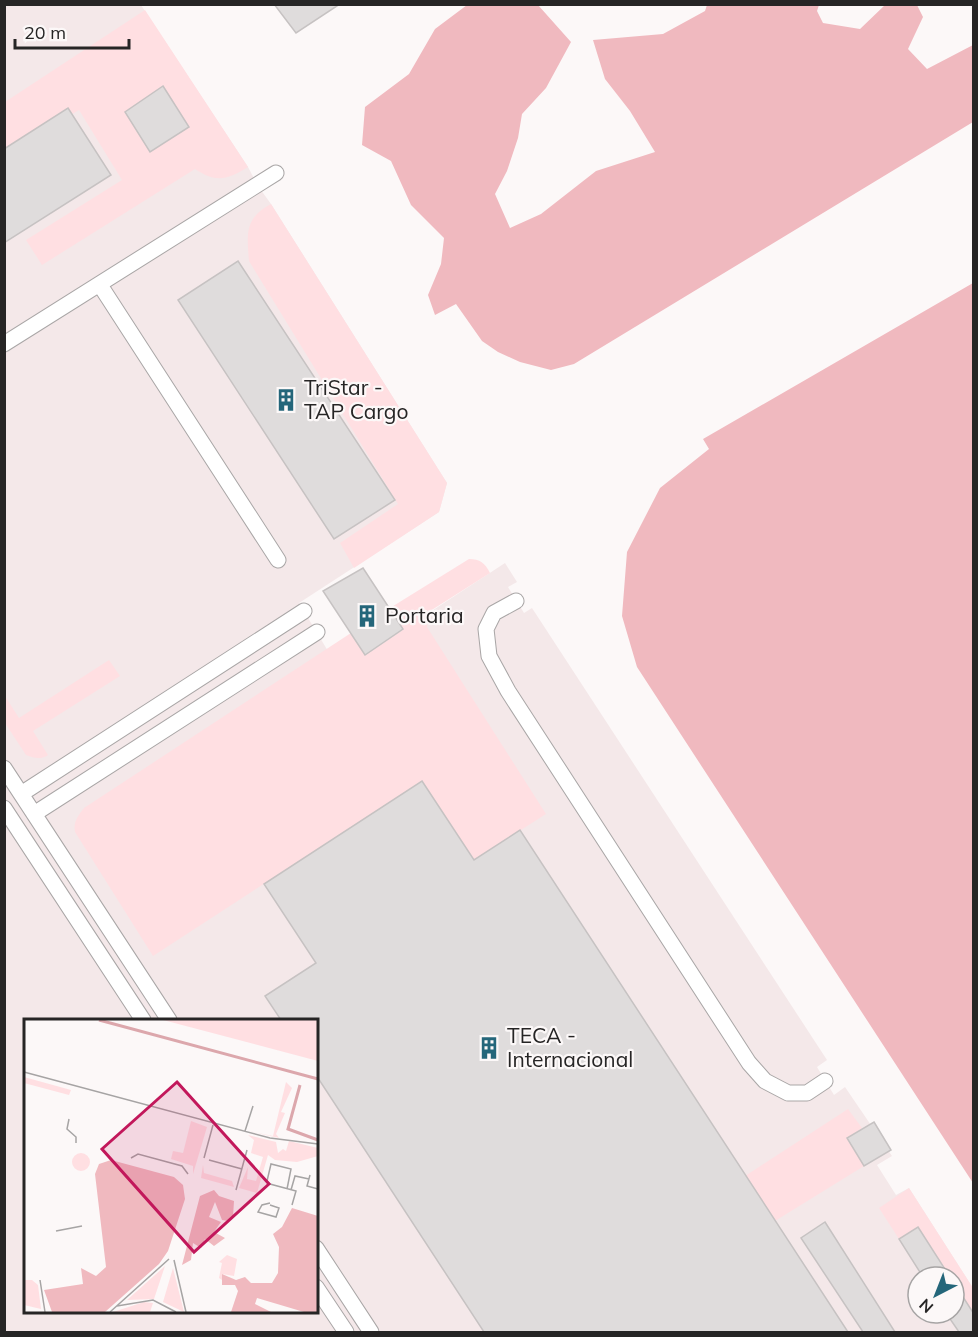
<svg xmlns="http://www.w3.org/2000/svg" width="978" height="1337" font-family="Mulish,sans-serif">
<style>
.built{fill:#f4e8e9;fill-rule:evenodd}
.green{fill:#ffdfe2}
.forest{fill:#f0b9bf}
.building{fill:#dfdcdc;stroke:#c6c2c2;stroke-width:1.5}
.lines{fill:none;stroke-linecap:round;stroke-linejoin:round}
.lane-casing{stroke:#a9a6a6;stroke-width:17}
.lane{stroke:#fff;stroke-width:15}
.labels{text-anchor:middle;stroke-width:4.5;stroke-linejoin:round;paint-order:stroke}
.poi-label{font-size:21px;fill:#262525;stroke:#fcf8f8;text-anchor:start}
.inset-river{fill:none;stroke:#dca7ac;stroke-width:3}
.inset-road{fill:none;stroke:#a6a4a4;stroke-width:1.5}
.view{fill:#c2185b;fill-opacity:0.15;stroke:#c2185b;stroke-width:3}
.inset-edge{fill:none;stroke:#262525;stroke-width:3}
</style>
<rect width="100%" height="100%" fill="#fcf8f8"/>
<!-- built -->
<path class="built" d="M5,5H141L248,167L258,186L271,204L447,483L439,512L299,603L340,671L505,563L517,582L508,587L524,613L532,608L827,1060L817,1067L834,1095L845,1087L892,1156L877,1165L896,1195L909,1188L973,1288V1332H5ZM26,1020H316V1312H26ZM918,1277H954V1313H918Z"/>
<!-- green -->
<path class="green" d="M145,10L248,167C227,180 216,183 195,169L42,265L26,240L122,180L79,110L5,155V102Z
M271,204L447,483L439,512L354,568L340,543L398,504L249,261C247,235 244,218 271,204Z
M469,559C480,559 485,563 490,573L427,613V627L546,814L474,860L422,781L153,956L75,832C73,822 78,816 84,808L351,633L366,655L403,630L390,608Z
M109,660L120,676L33,731L48,755C41,760 34,758 26,755L5,723V696L19,718Z
M848,1109L862,1128L847,1138L864,1166L775,1221L745,1176Z
M909,1188L973,1288V1314L954,1283V1277H950L918,1227L899,1239L879,1208Z"/>
<!-- forest -->
<path class="forest" d="M917,5L923,17L908,49L927,69L973,45V122L574,364L551,370L520,362L498,352L482,341L456,304L435,315L428,295L441,264L444,238L411,205L391,161L362,145L365,107L409,74L435,29L467,5H538L571,42L546,88L522,114L518,138L507,171L495,194L510,228L541,214L596,171L655,152L630,111L605,79L593,40L663,34L705,11L707,5H819L817,11L823,23L860,29L885,5Z
M973,283V1183L637,667L622,616L627,552L660,488L709,449L703,439Z"/>
<!-- building -->
<path class="building" d="M274,4H340L296,33Z
M163,86L189,127L150,152L125,112Z
M68,108L111,175L4,243V149Z
M238,261L395,500L334,539L178,300Z
M363,568L403,629L365,655L323,591Z
M422,781L474,860L520,830L848,1332H484L316,1075V1020H281L265,996L316,963L264,884Z
M874,1122L891,1150L864,1166L847,1138Z
M825,1222L895,1332H863L801,1238Z
M918,1227L950,1277H923L899,1239Z
M954,1283L974,1314V1332H959L946,1313H954Z"/>
<g class="lines">
<!-- lane casing -->
<g class="lane-casing">
<path id="lane" d="M100,285L278,560
M4,344L276,173
M516,601L494,613L486,629L489,656L508,691L749,1063L765,1081L788,1093H807L825,1081
M4,768L169,1020
M21,794L304,611
M4,808L143,1020
M34,814L317,632
M316,1248L371,1332
M316,1287L346,1332"/>
</g>
<!-- lane -->
<use href="#lane" class="lane"/>
</g>
<!-- icons -->
<defs>
<g id="building-bare" transform="scale(1.8)"><path d="M-4-6H4V6H1V3H-1V6H-4ZM-2.5-4.3h1.7v1.8h-1.7ZM.8-4.3h1.7v1.8H.8ZM-2.5-1h1.7V.8h-1.7ZM.8-1h1.7V.8H.8Z" fill="#24667a" stroke="#fcf8f8" stroke-width="2.5" paint-order="stroke"/></g>
</defs>
<g fill-rule="evenodd">
<use href="#building-bare" x="286" y="400"/>
<use href="#building-bare" x="367" y="616"/>
<use href="#building-bare" x="489" y="1048"/>
</g>
<g class="labels">
<!-- poi labels -->
<g class="poi-label">
<text x="304" y="395">TriStar -<tspan x="304" dy="24">TAP Cargo</tspan></text>
<text x="385" y="623">Portaria</text>
<text x="507" y="1043">TECA -<tspan x="507" dy="24">Internacional</tspan></text>
</g>
</g>
<!-- overview -->
<g transform="translate(24 1019)">
<rect width="294" height="294" fill="#fcf8f8"/>
<path d="M139,1H294V42ZM0,58L47,71L45,76L0,64ZM262,63L268,69L257,93L261,94L252,115L255,119L224,112L249,117ZM167,102L183,108L169,155V147L147,140L149,132L159,134ZM224,116L252,123L254,134L259,130L262,132L265,122L294,129V137L273,143L251,141L244,136L233,174L215,169L224,148L223,160L232,162L239,138L227,134L230,121ZM48 143a9 9 0 1 1 18 0a9 9 0 1 1-18 0ZM179,146L180,154L208,162L210,168L177,159ZM203,236L213,240L210,257L198,255V261L195,259L198,244L195,243ZM141,247L130,280L103,281ZM149,249L160,293L139,283ZM0,261H8L14,266L17,290L0,286ZM120,283L129,284L126,293H89Z" fill="#ffdfe2"/>
<path d="M87,141L150,158L159,166L161,180L144,232L135,245L81,293H28L20,271L59,265L57,249L72,257L82,248L71,155L75,145ZM190,171L195,177L210,182L209,198L204,202L198,201L191,183L185,198L197,203L190,213L201,219L190,227L181,220L177,229L169,224L167,241L158,246L176,177ZM268,189L294,197V293H280L233,279L231,285L247,293H207L214,272L211,266H198V255L212,261L221,258L227,264H248L254,254L255,228L249,215L258,208Z" fill="#f0b9bf"/>
<path class="inset-river" d="M75,1L294,60M276,66L264,110L294,121"/>
<path class="inset-road" d="M0,53L246,119L294,125M45,100L43,110L52,118V124M221,112L229,87M107,139L114,135L158,147L164,155M180,139L189,106M185,141L218,150M286,156L283,167L294,170M263,170L267,150L247,145L243,162L246,165L272,172L268,186M212,171L223,131M267,171L271,157L285,160M246,186L255,189L252,198L234,193L238,186L246,184M32,212L58,207M150,241L162,293M16,261L21,293M93,287L129,281L152,293M86,293L145,240"/>
<path class="view" d="M153,63L245,165L170,233L78,130Z"/>
<rect width="294" height="294" class="inset-edge"/>
</g>
<!-- border -->
<rect width="978" height="1337" fill="none" stroke="#262525" stroke-width="12"/>
<!-- north arrow -->
<g transform="translate(936 1295) rotate(222)"><circle r="28" fill="#fcf8f8" stroke="#a6a4a4" stroke-width="1.5"/>
<path d="M0-4.5L10 22L0 15L-10 22Z" fill="#24667a"/>
<text y="-9" font-size="16" font-weight="bold" text-anchor="middle" fill="#262525">N</text>
</g>
<!-- scale -->
<path d="M15 39v9h114v-9" fill="none" stroke="#262525" stroke-width="3"/>
<text x="24" y="39" font-size="18" fill="#262525" stroke="#fcf8f8" stroke-width="4.5" paint-order="stroke">20 m</text>
</svg>
